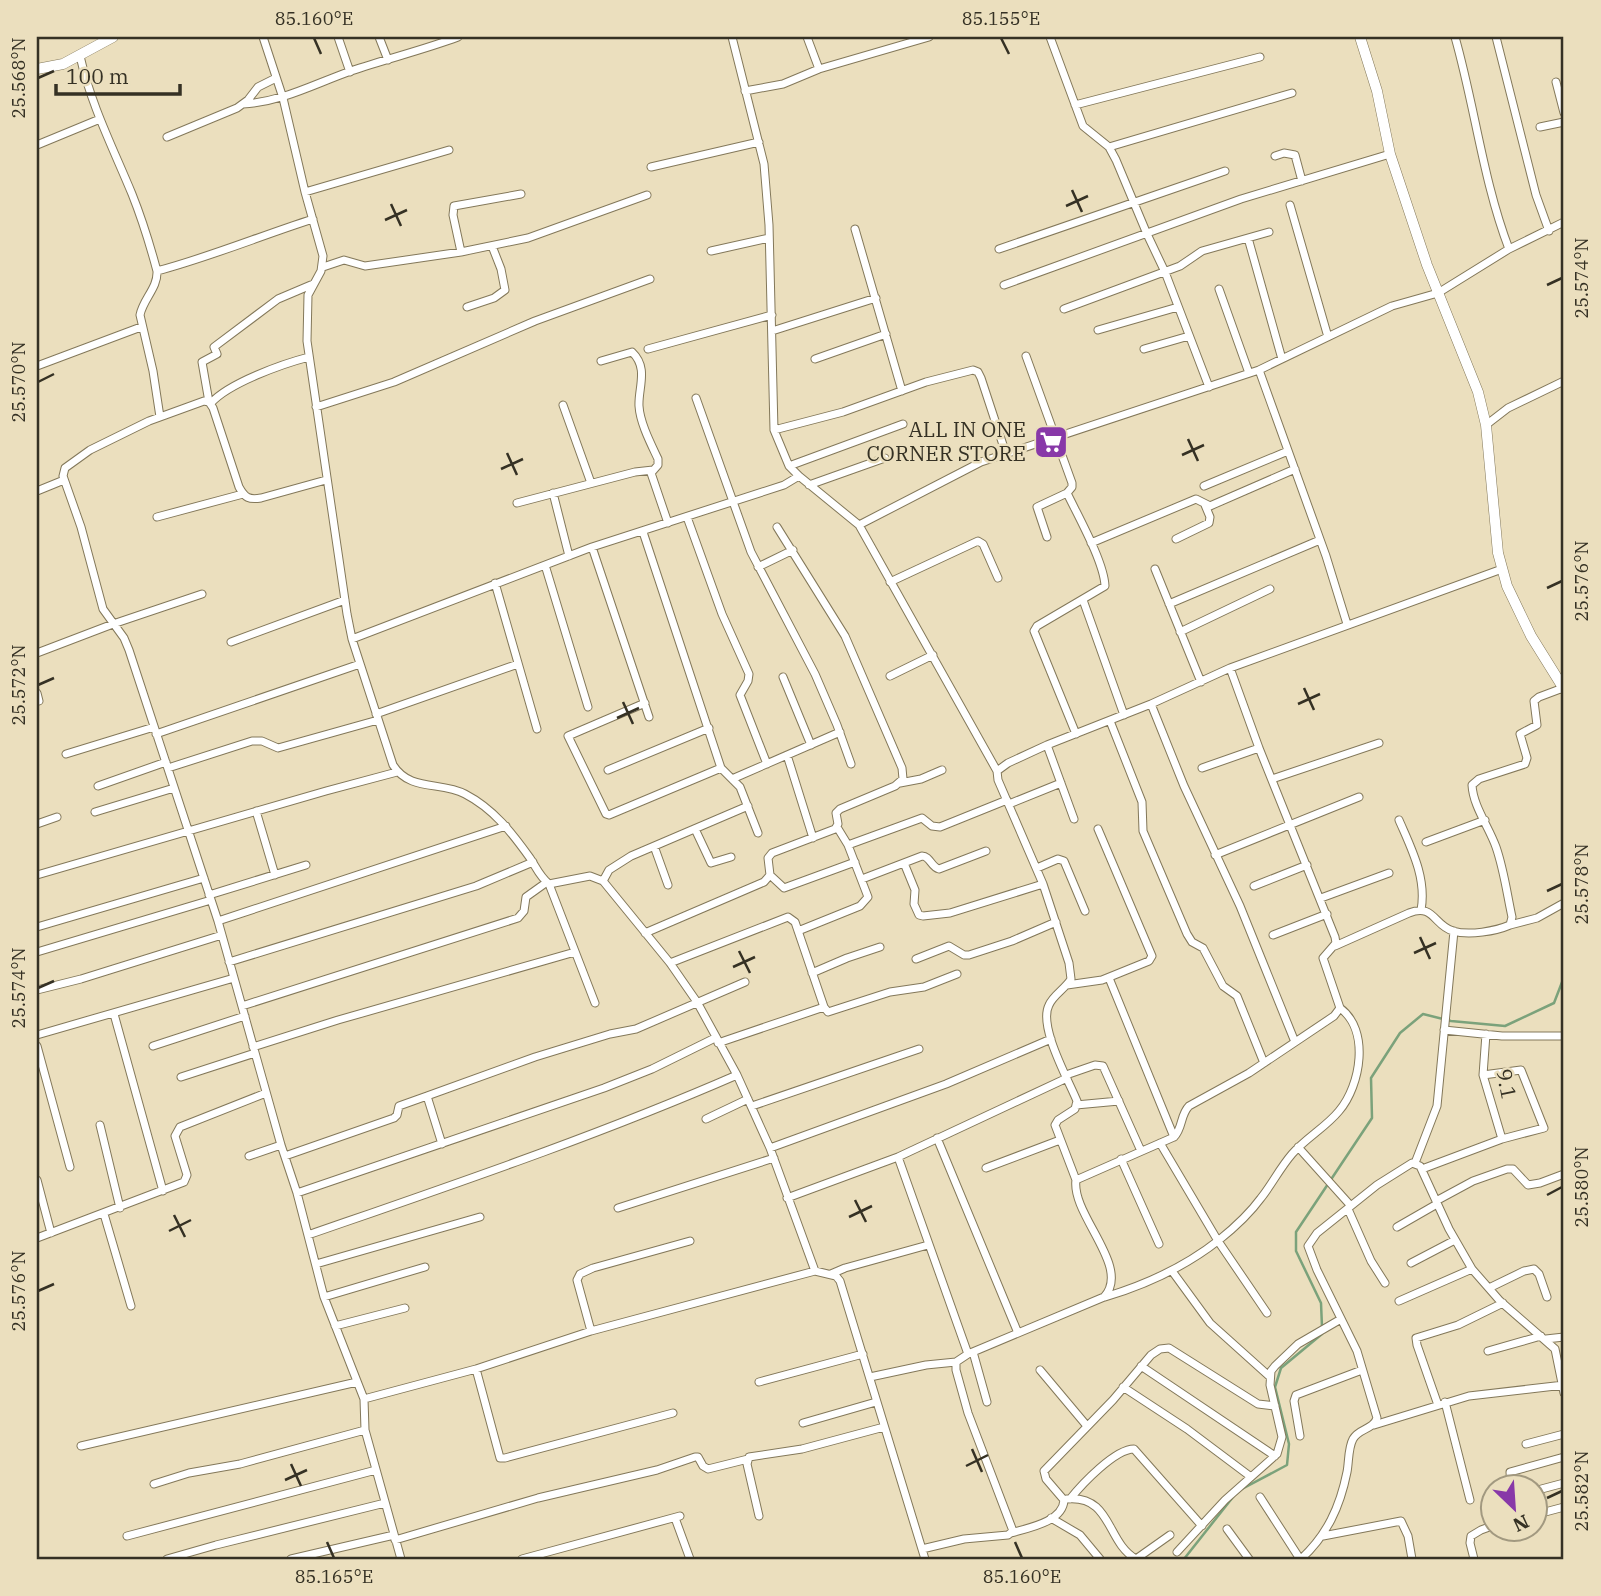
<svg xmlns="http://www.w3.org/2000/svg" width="1601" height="1596" font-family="'IBM Plex Serif',serif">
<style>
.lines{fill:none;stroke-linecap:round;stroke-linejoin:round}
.stream{stroke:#7ba27b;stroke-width:2.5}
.street-casing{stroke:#83785a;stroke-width:9}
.secondary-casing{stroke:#83785a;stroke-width:11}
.street{stroke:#fff;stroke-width:7}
.secondary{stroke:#fff;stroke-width:10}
.ticks{fill:none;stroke:#353124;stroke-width:2.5}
.labels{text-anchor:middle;stroke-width:5;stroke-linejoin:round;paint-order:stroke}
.poi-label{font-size:21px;fill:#353124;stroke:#ebdfbe;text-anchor:end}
.street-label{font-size:21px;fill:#353124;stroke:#ebdfbe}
.neatline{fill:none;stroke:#353124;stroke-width:2.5}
.ticks-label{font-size:18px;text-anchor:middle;fill:#353124}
</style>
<rect width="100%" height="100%" fill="#ebdfbe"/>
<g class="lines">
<!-- stream -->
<path class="stream" d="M1322,1327L1321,1303L1296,1251V1232L1372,1118L1371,1078L1400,1033L1423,1014L1451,1021L1505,1026L1554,1003L1564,977
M1240,1490L1287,1465L1289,1444L1275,1387L1281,1368L1322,1334
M1184,1559L1233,1497"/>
<!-- street casing -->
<g class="street-casing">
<path id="street" d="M263,37L283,98L305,192L323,256L321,271L308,295L307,341L347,614L352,639L393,765C410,792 441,781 465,794C494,809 512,833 530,858C536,867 540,877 549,884L590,876L603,881L670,963L697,1002L737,1075L770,1148L815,1271L836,1276L840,1281L925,1559
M338,37L350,72
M379,37L388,60
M807,37L819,69L929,37
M1050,37L1083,126L1109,147L1116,160L1147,234L1165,272L1209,387
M1455,37C1475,107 1483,181 1509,249
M1496,37L1536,195L1549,231
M80,56C91,105 113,148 132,194C142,219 150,245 157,271C158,288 143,299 140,315L153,371L160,417
M1556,82L1564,113
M745,91L783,84L819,69
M243,104C282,102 314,84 351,71C386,59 423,50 458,37
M1075,105L1260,57
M1540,127L1564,122
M167,137L237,108L248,100L258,87L276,78
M37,145L100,119
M1109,147L1292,93
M1275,156L1284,153L1295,155L1302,181
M651,167L759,142
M305,192L449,150
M1290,205L1328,337
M855,229L902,391
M1248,238L1282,359
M999,249L1225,171
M711,251L769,238
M461,252L453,215L454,206L521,194
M323,267L344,260L365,266L461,252L528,238L647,195
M157,271C210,257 260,236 313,219
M1004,285L1241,199L1390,154
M1219,289L1249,373
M467,307L494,298L505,290L501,269L492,246
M1064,309L1180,266L1202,251L1269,232
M1098,330L1178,307
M772,331L876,298
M648,349L772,315
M1144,349L1189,336
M1026,356L1072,483V487L1067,493L1037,507L1047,537
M815,359L886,334
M601,361L632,352C649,368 638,388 639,406C640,423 651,444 658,459V465L651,473L668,523
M37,366L141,327
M1259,370L1326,556L1347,624
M696,398L751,552L815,674L837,725L851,764
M209,402L202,362L217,354L214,347L278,299L311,285
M211,403C229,383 282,364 309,357
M563,405L591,483
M316,407L394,382L535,321L650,279
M1486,425L1508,408L1564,381
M774,430L843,412L926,382L973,370L978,372L981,378L1006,454
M789,466L903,424
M799,476L859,525L981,462L1259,370L1392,306L1438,293L1509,249L1564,222
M326,480L261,498C249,500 245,498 239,487L213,408L209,402L204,401L149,421L90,450L65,468L63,476L81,527L103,609L124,638L129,650L218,921L281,1145L297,1193L324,1297L364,1399
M809,485L885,458
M1204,486L1288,451
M37,491L64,480
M553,493L569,556
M1067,493C1078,516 1104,562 1105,586L1037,626L1034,631L1076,734
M517,503L635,472L653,470
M157,517L243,494
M687,517L722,614L749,674L748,681L740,695L767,764
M859,525L997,771
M643,532L721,768
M1176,539L1209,523L1210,517L1205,505
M1091,543L1196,499L1210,506L1295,469
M592,547L649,717
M545,565L588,707
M758,567L793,550
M1155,569L1201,682
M890,582L978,541L983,544L998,578
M495,583L537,729
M1083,600L1124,715
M1169,604L1320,540
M1180,632L1270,589
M352,639L592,547L784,485L799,476L789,466L774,430L769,225L764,164L732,37
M231,642L345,600
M37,653L113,624L202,594
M890,676L933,655
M783,677L811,745
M37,693L39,701
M645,703L568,736L606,814L609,815L721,768L740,787L758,833
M1151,704L1184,786L1240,906L1295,1042
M376,714L518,664
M1110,721L1142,802L1143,831L1187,934L1192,942L1203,948L1223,986L1237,996L1264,1063
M156,734L360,664
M1047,745L1074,819
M66,754L154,727
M787,755L813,838
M168,768L252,741H262L278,748L378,720
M1202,768L1259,748
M608,770L709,728
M732,779L840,732
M1272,779L1379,743
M900,783L921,779L942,770
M98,786L166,762
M1009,804L1061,783
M256,811L275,875
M95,812L174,788
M1399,820C1411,848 1427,878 1421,910
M37,824L57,817
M695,829L711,863L731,857
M1426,842L1485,820
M848,845L922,818L932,826L940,827L1007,800
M654,846L668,885
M1215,855L1359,797
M904,863L915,890L914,904L919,915L923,916L950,913L1043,884
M1037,868L1058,859L1064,861L1085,911
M37,875L326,791L397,772
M770,875L784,888L855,862
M862,879L922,856C930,856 931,867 939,869L986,851
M603,881L609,870L631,856L748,806
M549,884L595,1003
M1254,886L1307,865
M209,895L306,865
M1321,898L1389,873
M218,921L506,826
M1510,925L1537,918L1564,903
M37,927L204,878
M798,931L860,906L868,897L848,845L837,827
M645,933L764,882L770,875L768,858L772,853L835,829L838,824L836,813L840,809L895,786L903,779L902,768L845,636L777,527
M1273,935L1327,914
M1335,946L1409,913C1434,903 1434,926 1453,931C1469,936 1496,931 1510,925L1512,917C1507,894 1504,870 1496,847C1489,827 1473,806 1472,785L1479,779L1525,764L1527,758L1520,734L1537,725L1534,701L1539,697L1563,688
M37,952L211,900
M916,959L949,946L964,955H969L1012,941L1056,922
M229,962L476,886L533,862
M670,963L788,917L795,922L824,1007L828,1012L890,992L924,987L957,974
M812,973L847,958L880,947
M1109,978L1174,1137
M1067,985L1102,980L1149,961L1152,956L1098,829
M37,990L81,979L222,935
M242,1006L518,918L524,911L526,897L547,882
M114,1014L163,1191
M1444,1030L1502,1036H1564
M1486,1034L1483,1075L1502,1139
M37,1035L234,978
M718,1043L824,1007
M37,1046L70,1167
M153,1046L245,1016
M253,1047L338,1020L575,952
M1066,1075L1095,1065L1103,1066L1141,1151
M181,1077L255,1053
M1076,1105L1119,1101
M752,1106L919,1049
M706,1119L748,1099
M100,1125L120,1208
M937,1138L1018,1333
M1160,1143L1218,1241L1267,1313
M442,1144L427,1096L535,1057L610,1034L636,1029L745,982
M1298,1147L1351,1206
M770,1148L946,1084L1051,1039
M249,1156L281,1145
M285,1156L394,1118L397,1115L399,1106L427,1096
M898,1157L968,1354
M1121,1159L1159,1244
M1415,1163L1437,1106L1454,931
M986,1168L1060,1140
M1422,1169L1502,1139L1544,1128L1521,1070L1483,1075
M37,1180L51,1233
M1076,1180L1055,1125L1058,1120L1075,1109L1077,1101C1068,1079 1038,1026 1049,1005C1053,995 1065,989 1071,979L1069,963L1043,884L998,780L997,771L1008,763L1047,745L1151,704L1230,668L1502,569
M297,1193L604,1088L652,1069L715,1038
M787,1198L898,1157L1067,1078
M1436,1201L1473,1181L1507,1169H1513L1528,1185L1540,1183L1564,1174
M618,1208L774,1158
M1348,1209L1371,1261L1385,1283
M104,1214L131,1306
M1397,1227L1437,1204
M308,1235C452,1185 597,1136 737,1075
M37,1238L184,1182L187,1175L175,1136L180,1127L266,1093
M1411,1263L1455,1240
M316,1264L480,1217
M1172,1271L1210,1323L1270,1377
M831,1274L845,1268L928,1245
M1489,1288L1524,1271L1534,1269L1539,1274L1547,1297
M324,1297L425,1267
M1105,1297C1145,1285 1186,1266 1219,1240C1234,1228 1250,1213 1261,1198C1272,1184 1280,1168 1292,1154C1306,1138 1326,1127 1339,1111C1361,1085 1370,1030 1340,1008
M1399,1301L1472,1269
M335,1326L405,1308
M591,1331L577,1280L580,1274L593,1268L690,1241
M1546,1339L1564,1337
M1488,1351L1541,1336
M973,1352L987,1402
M1141,1366L1275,1456
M476,1369L500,1458H505L673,1413
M1040,1370L1087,1426
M870,1377L926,1365L956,1362
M759,1382L863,1354
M1123,1387L1187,1429L1251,1477
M1445,1402L1470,1500
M1438,1405L1417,1345L1416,1338L1458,1325L1503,1303
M803,1423L876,1402
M1374,1425L1469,1396L1564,1385
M1300,1436L1294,1401L1296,1395L1362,1370
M1526,1444L1564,1434
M81,1446L357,1382
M154,1484L189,1473L240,1464L365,1430
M1511,1488L1510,1472L1564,1457
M1534,1491L1564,1483
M1260,1497L1300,1559
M1067,1499C1112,1495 1106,1542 1136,1559L1170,1535
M1070,1499C1082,1484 1115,1449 1134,1449L1202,1526
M1534,1515L1564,1507
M759,1516L747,1464L749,1457L802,1449L884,1427
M675,1518L690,1559
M1051,1518L1080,1535L1100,1559
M1227,1529L1249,1559
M1011,1533C1028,1528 1063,1522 1064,1500L1046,1479L1044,1471L1113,1400L1151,1355L1160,1349L1169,1348L1258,1404L1275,1406
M127,1536L376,1470
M1323,1536L1401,1521L1408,1536L1412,1559
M395,1540L538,1498L657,1470L695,1457H698L703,1466L708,1469L748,1459
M922,1549L964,1539L1008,1535L1013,1531L968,1413L956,1370V1362L968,1354L1104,1297C1132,1267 1071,1215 1076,1180L1174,1137C1183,1128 1180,1115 1189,1106L1249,1073L1334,1016L1340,1008L1323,958L1336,943L1335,937L1259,748L1230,668
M1177,1552L1225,1500L1277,1454L1282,1437L1270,1385L1271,1371L1275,1366L1298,1344L1341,1319
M167,1559L216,1545L385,1503
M291,1559L394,1535
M401,1559L365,1430L364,1399L476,1369L591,1331L815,1271
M522,1559L680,1516
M1301,1559C1327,1535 1340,1507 1347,1472C1349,1462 1348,1448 1353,1439C1359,1428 1373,1430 1377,1418L1357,1351L1317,1270L1308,1246L1317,1233L1377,1185L1412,1163L1420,1166L1449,1229L1472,1269L1500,1301L1555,1349L1564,1393
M1474,1559L1470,1543L1471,1536L1481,1530L1492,1526"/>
</g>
<!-- secondary casing -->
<g class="secondary-casing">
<path id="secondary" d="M1360,37L1377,91L1390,154L1427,265L1478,392L1486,425L1498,553L1507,586L1531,636L1564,689
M37,69L63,64L113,37"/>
</g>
<!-- street -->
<use href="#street" class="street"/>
<!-- secondary -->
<use href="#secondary" class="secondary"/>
</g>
<!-- ticks -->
<path class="ticks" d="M314,38L321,54M1001,38L1009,54M38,78L54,71M1072,190L1082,212M391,204L401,226M1066,206L1088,196M385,220L407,210M1547,285L1562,278M38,382L54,374M1188,439L1198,461M507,453L517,475M1182,455L1204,445M501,469L523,459M1547,588L1562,581M38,685L54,678M1304,688L1314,710M623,702L633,724M1298,704L1320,694M617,718L639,708M1547,891L1562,884M1420,937L1430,959M739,951L750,973M1414,953L1436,943M733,967L755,957M38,988L54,981M1547,1195L1562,1187M855,1200L866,1222M174,1215L185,1237M849,1217L872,1206M169,1231L191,1220M38,1291L54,1284M972,1449L982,1472M291,1464L301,1486M966,1466L988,1455M285,1480L307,1470M1547,1498L1562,1491M327,1542L334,1558M1015,1542L1022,1558"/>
<!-- icons -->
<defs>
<g id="supermarket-square" transform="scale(1.75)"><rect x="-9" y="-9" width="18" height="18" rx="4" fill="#8838a8" stroke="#ebdfbe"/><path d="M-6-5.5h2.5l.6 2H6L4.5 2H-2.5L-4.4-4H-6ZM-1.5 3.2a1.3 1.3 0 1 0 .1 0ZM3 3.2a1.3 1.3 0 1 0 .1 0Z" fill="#fff"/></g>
</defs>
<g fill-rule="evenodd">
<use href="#supermarket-square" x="1051" y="442"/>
</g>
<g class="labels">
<!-- poi labels -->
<g class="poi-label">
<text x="1026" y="437">ALL IN ONE<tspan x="1026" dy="24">CORNER STORE</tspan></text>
</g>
<!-- street labels -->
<g class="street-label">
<text transform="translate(1506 1084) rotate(79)" y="7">9.1</text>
</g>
</g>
<!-- border -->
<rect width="1601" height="1596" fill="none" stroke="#ebdfbe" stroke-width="77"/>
<!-- north arrow -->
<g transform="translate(1514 1508) rotate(155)"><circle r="33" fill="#ebdfbe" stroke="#a29980" stroke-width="2"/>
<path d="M0-5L12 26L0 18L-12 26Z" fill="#8838a8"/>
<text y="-10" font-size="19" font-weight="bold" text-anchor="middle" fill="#353124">N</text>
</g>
<!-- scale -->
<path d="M56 84v10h124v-10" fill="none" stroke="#353124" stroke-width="3.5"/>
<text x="66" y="84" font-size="21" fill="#353124" stroke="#ebdfbe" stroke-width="5" paint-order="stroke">100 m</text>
<rect x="38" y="38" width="1524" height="1520" class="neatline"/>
<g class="ticks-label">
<text x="314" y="25">85.160°E</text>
<text x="1001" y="25">85.155°E</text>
<text transform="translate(19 78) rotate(-90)" y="6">25.568°N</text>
<text transform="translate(1582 278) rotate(-90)" y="6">25.574°N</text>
<text transform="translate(19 382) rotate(-90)" y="6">25.570°N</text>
<text transform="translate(1582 581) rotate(-90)" y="6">25.576°N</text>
<text transform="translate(19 685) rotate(-90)" y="6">25.572°N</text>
<text transform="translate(1582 884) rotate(-90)" y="6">25.578°N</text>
<text transform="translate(19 988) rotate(-90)" y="6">25.574°N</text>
<text transform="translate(1582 1187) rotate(-90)" y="6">25.580°N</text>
<text transform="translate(19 1291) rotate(-90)" y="6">25.576°N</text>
<text transform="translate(1582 1491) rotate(-90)" y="6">25.582°N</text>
<text x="334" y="1583">85.165°E</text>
<text x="1022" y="1583">85.160°E</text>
</g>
</svg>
